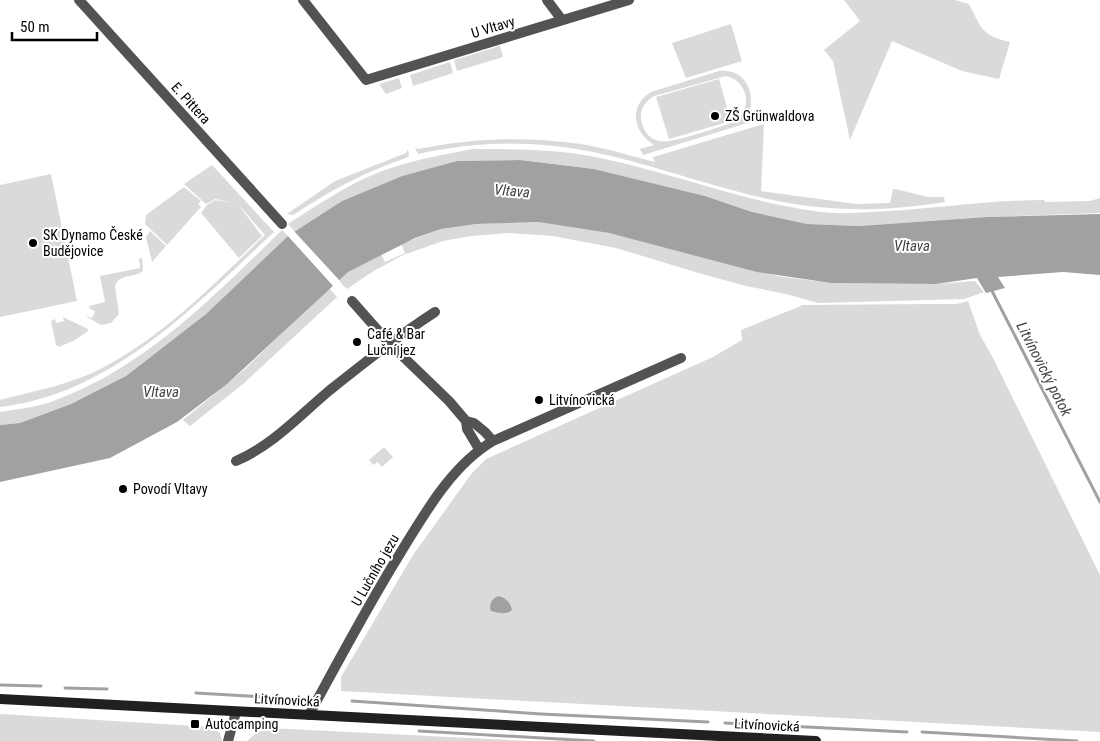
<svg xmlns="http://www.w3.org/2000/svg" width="1100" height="741" font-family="'Roboto Condensed',sans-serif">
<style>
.green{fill:#dadada;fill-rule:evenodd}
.water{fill:#a1a1a1}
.pier{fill:#fff}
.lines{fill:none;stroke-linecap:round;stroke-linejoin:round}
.stream{stroke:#a1a1a1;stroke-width:3}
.street{stroke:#535353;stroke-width:10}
.secondary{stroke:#202020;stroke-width:10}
.poi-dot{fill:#000;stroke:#fff;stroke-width:2}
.labels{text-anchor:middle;stroke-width:4;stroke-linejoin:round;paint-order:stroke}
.street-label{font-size:14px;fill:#000;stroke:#fff}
.poi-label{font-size:14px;fill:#000;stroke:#fff;text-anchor:start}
.water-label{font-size:15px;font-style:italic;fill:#424242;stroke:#fff}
</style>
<rect width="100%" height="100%" fill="#fff"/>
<!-- green -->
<path class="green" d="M844,0H955L969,4C982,29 981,35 1010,42L999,79L962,71L892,41L850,140L833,61L824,50L860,21Z
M731,24L742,61L686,78L672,43Z
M500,46L503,57L457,71L454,60Z
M450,62L453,73L413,86L410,75Z
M719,71C746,68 757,94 748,116L755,114L757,120L643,155L640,149L654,145C633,132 628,106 651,92ZM726,76C749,81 753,110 734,122C718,127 673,144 659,141C648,139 642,128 641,118C640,108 646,101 654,96Z
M399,78L402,88L386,94L379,84Z
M719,79L731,121L669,139L656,97Z
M764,124L761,191L856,204L890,203L893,189H895L928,197H944L945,202C886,212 826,212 768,199C707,186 649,163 588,151C532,140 474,141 418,154L415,148L418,149C472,138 526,136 581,144C606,148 631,156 655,162L653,157Z
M408,149L409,156L406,158C364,172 330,191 293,215L287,214L335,181L406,153Z
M473,149C517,149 561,149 605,159C675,174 742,201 814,211C833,214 852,213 871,212C929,210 986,200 1044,200L1045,202L1090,201L1100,198V213L987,217L859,226L807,224L752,212L705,196L594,169L520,160L457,161L402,176L342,201L295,232L288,224C322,202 357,178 397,166C422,158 447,154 473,149Z
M212,165L274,232C196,305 112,394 0,407V400C30,392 63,386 92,373C158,342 213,285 265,235L237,203L262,236L239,258L201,213L207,205L215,200L234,203L215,199L206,204L184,184Z
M51,174L77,301L0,317V185Z
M184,187L201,201L198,204L201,207L167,245L145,224L146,215Z
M538,222L609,233L777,276L831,283L936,284L975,281L984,292L964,299L818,303L786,294L746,286L702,274L616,248L553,236L508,233L471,236L443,241L403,255L372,272L347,289L338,280L348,272L381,254L385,262L405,253L401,244L441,229L476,224Z
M282,230L288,236L206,314L126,376L71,404L20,423L0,425V412C18,409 39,407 56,400C147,366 214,296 282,230Z
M150,231L166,246L152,262L146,237Z
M142,258L143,270L142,272C132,278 119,274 115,286L119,314L111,323L101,325L87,317V316L92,318L95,311L90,309L89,306L105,302L100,276L140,268L139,259Z
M329,288L337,297L243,384L190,426L183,420L245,369Z
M968,301L980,335L992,356L1100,575V732L341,691V677L413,555L472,473L486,459L713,357L742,340L741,330L803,305L934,304H956Z
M63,317L88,329V331L75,340L59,347L56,345L51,321L55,319L56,323L64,321Z
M384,447L393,457L382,467L378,462L373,465L369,460Z
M0,714L211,727L220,733L222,741H0Z
M268,728L528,741H247L255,734Z"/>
<!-- water -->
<path class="water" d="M520,160L594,169L705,196L752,212L807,224L859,226L987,217L1100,214V275L1063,272L998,277L1005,288L986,293L977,278L936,284L831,283L757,272L609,233L538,222L476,224L441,229L415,238L348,272L227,384L177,422L110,458L0,482V425L20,423L71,404L126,376L206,314L288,236L342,201L402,176L457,161Z
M498,596C505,597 511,603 512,610C507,615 498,613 491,611C488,605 492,599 498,596Z"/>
<!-- pier -->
<path class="pier" d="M293,230L340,281L334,287L287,235Z"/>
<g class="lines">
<!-- stream -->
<path class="stream" d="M991,289L1100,502
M0,685L41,686
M65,688L107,689
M196,693L297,699
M352,701L541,714L708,722
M725,723L907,732
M419,731L594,741
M922,732L1077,741"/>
<!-- street -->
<path class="street" d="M79,0L282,224
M303,0L366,80L629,0
M547,0L562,20
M352,301L390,344L449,401L466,421L474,423L485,432L493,441
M466,421L467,429L479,449
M236,461C273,445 299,416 330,390C364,363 398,336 435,312
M309,715C339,660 368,605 401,552C425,513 452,465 493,441L681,358
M228,741L236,712"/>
<!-- secondary -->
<path class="secondary" d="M0,699L816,741"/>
</g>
<!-- markers -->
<g class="poi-dot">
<circle cx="715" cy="116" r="5"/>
<circle cx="33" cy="243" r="5"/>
<circle cx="357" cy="342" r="5"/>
<circle cx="539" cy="400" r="5"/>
<circle cx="123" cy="489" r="5"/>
<rect x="190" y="719" width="10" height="10" rx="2.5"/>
</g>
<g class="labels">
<!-- street labels -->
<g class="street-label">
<text transform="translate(493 27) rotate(-17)" y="5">U Vltavy</text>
<text transform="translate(191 103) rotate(48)" y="5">E. Pittera</text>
<text transform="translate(375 570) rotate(-60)" y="5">U Lučního jezu</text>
<text transform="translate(287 700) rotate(3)" y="5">Litvínovická</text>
<text transform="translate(767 725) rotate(3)" y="5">Litvínovická</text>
</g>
<!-- poi labels -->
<g class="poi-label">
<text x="725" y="121">ZŠ Grünwaldova</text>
<text x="43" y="240">SK Dynamo České<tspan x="43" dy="16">Budějovice</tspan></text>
<text x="367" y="339">Café &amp; Bar<tspan x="367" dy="16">Luční jez</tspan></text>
<text x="549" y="405">Litvínovická</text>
<text x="133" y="494">Povodí Vltavy</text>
<text x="205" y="729">Autocamping</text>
</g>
<!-- water labels -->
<g class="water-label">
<text transform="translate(512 191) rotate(5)" y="5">Vltava</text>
<text x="912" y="251">Vltava</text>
<text transform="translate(1044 369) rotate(63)" y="5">Litvínovický potok</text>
<text x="161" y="397">Vltava</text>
</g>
</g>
<!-- scale -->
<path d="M12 32v8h85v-8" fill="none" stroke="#000000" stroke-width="2.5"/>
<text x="20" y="32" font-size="15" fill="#000000" stroke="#ffffff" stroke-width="4" paint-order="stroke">50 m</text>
</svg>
